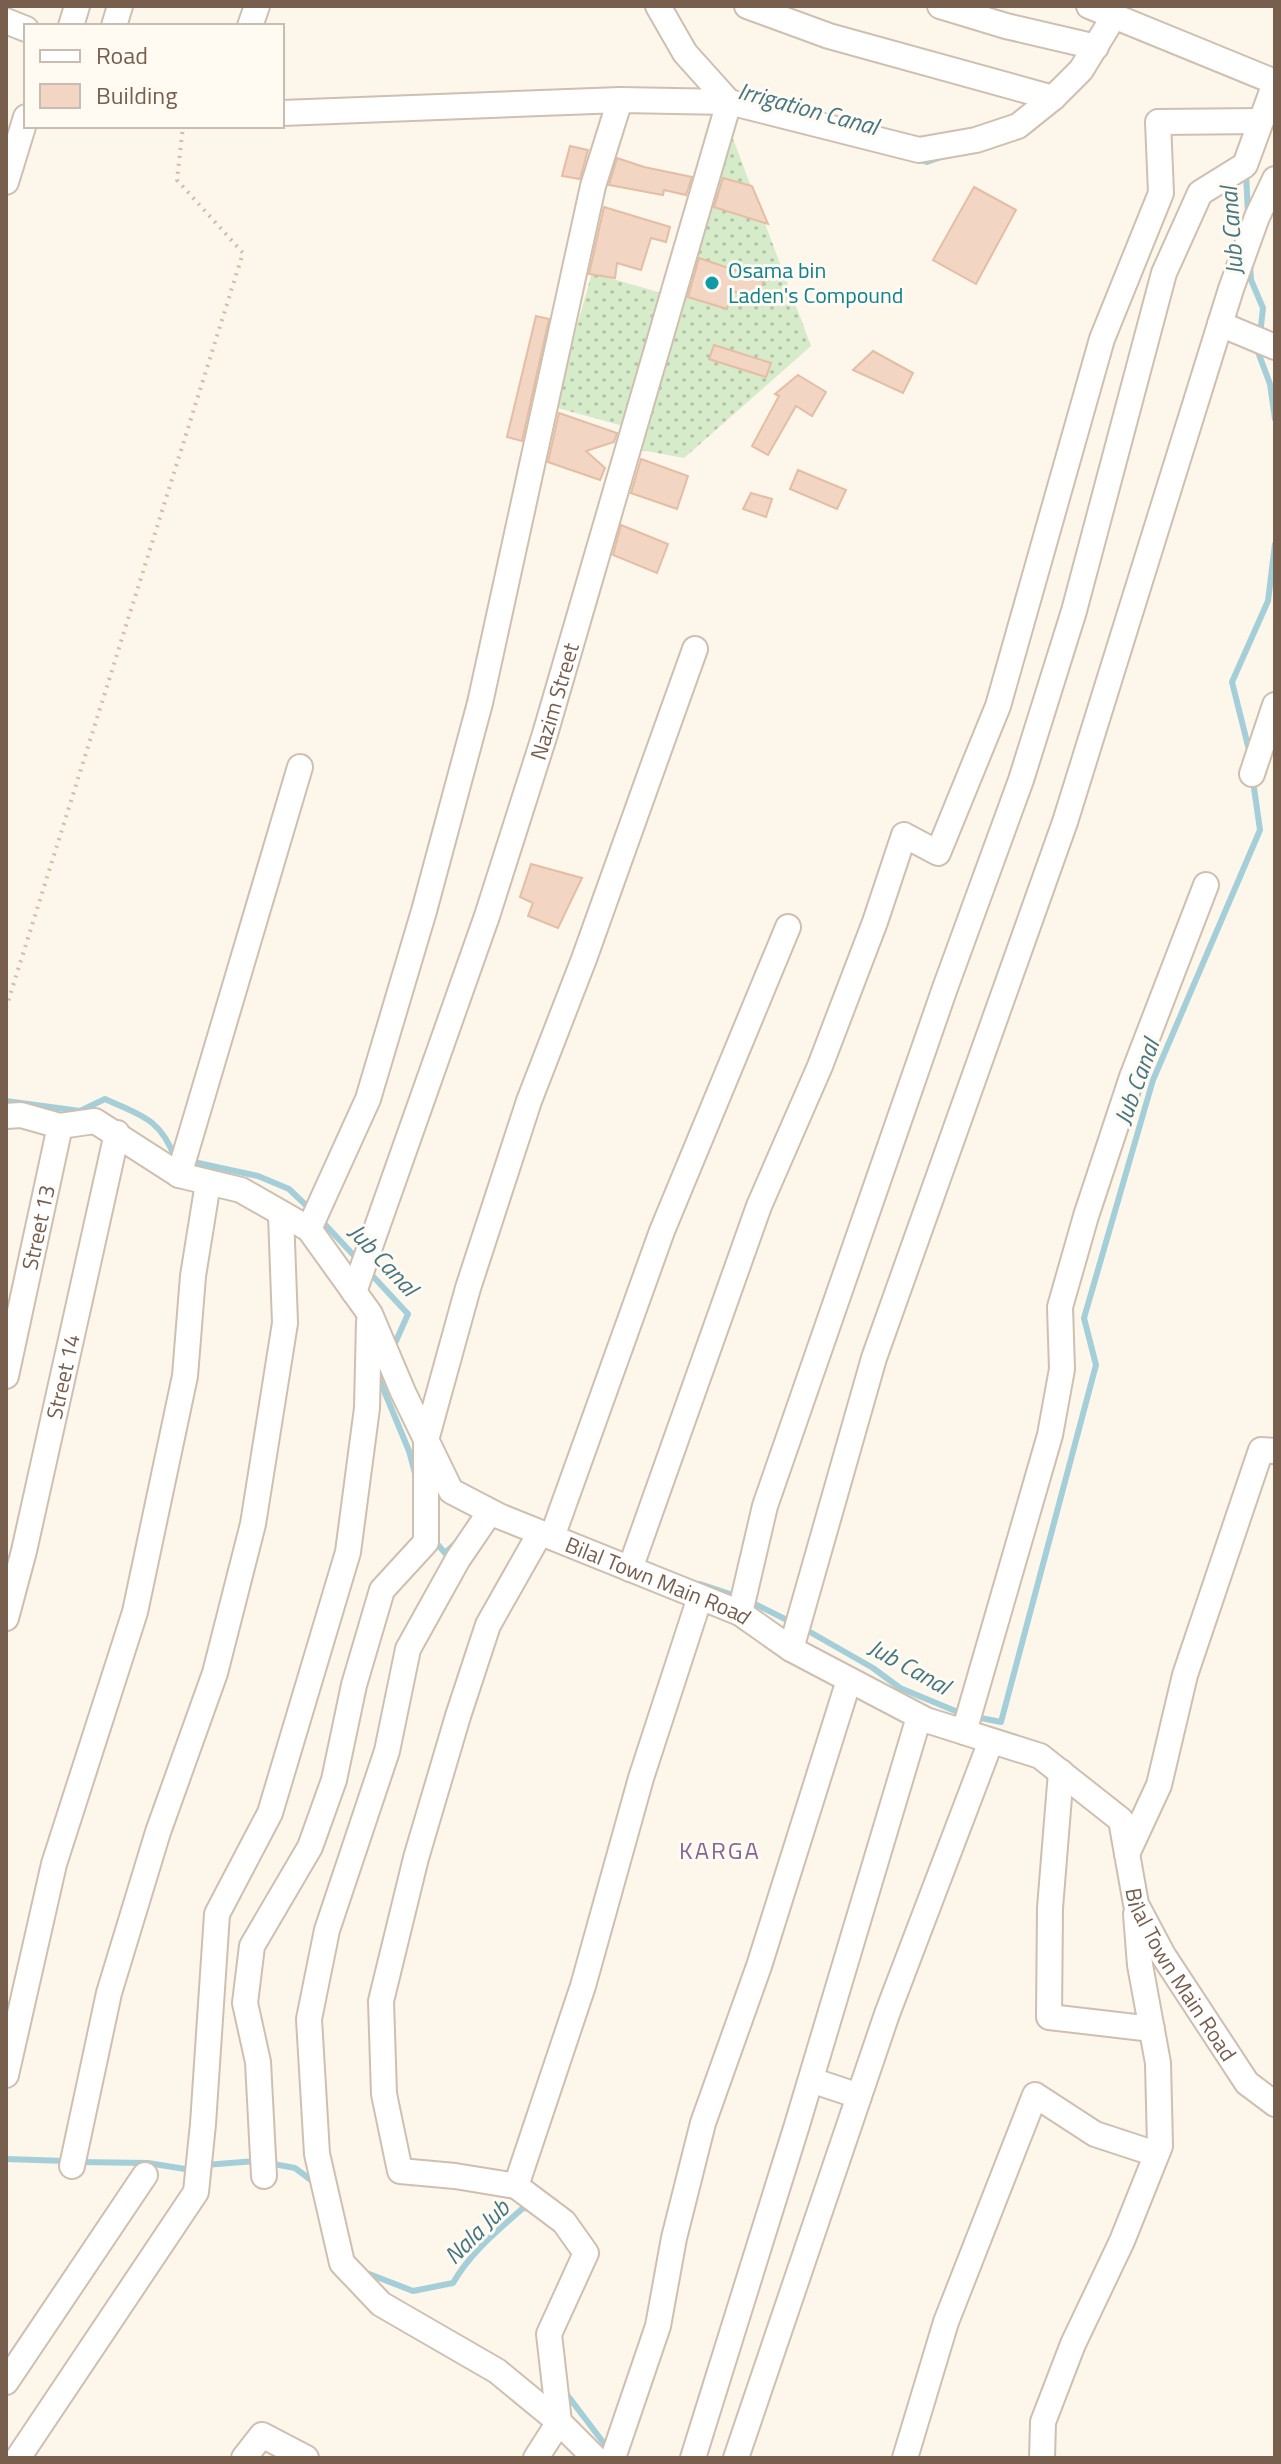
<svg xmlns="http://www.w3.org/2000/svg" width="1281" height="2464" font-family="'Titillium Web',sans-serif">
<style>
.grass{fill:url(#grass-dots)}
.lines{fill:none;stroke-linecap:round;stroke-linejoin:round}
.stream{stroke:#a5cfd8;stroke-width:6}
.building{fill:#f2d6c3;stroke:#e4bda3;stroke-width:2}
.minor-casing{stroke:#cfbfb0;stroke-width:28}
.path{stroke:#d7baa5;stroke-width:4;stroke-dasharray:2 6;stroke-linecap:butt}
.minor{stroke:#fff;stroke-width:24}
.culture-dot{fill:#0f9aa8;stroke:#fffaf2;stroke-width:3}
.labels{text-anchor:middle;stroke-width:6;stroke-linejoin:round;paint-order:stroke}
.culture-label{font-size:22px;fill:#0d838f;stroke:#fffaf2;text-anchor:start}
.street-label{font-size:22px;fill:#785e4d;stroke:#fffaf2}
.water-label{font-size:24px;font-style:italic;fill:#437783;stroke:#fffaf2}
.neighbourhood-label{font-size:24px;letter-spacing:2px;fill:#856693;stroke:#fffaf2}
</style>
<defs>
<pattern id="grass-dots" width="8" height="8" patternUnits="userSpaceOnUse" patternTransform="scale(2)"><rect width="8" height="8" fill="#d6ebc9"/><path d="M2 2h.1M6 6h.1" fill="none" stroke="#b2c2a5" stroke-width="1.8" stroke-linecap="round"/></pattern>
</defs>
<rect width="100%" height="100%" fill="#fcf6eb"/>
<!-- grass -->
<path class="grass" d="M729,128L811,346L684,458L635,449Z
M592,273L665,294L627,427L554,407Z"/>
<g class="lines">
<!-- stream -->
<path class="stream" d="M917,159L927,162L941,157
M1246,173L1248,214
M1250,265L1251,280L1263,308L1260,335
M1259,346L1258,352L1270,384L1275,419
M1250,754L1232,682L1268,601L1275,544
M6,1101L80,1111L105,1099C140,1115 160,1118 175,1158H178
M189,1161L258,1176L289,1189L312,1211
M320,1219L359,1261
M369,1272L408,1314L392,1350
M385,1368L380,1381L409,1451L416,1477
M432,1538L445,1553L457,1542
M700,1584L739,1597
M749,1601L793,1623
M803,1628L873,1668L900,1688L965,1715
M976,1717L1001,1722L1096,1365L1084,1318L1153,1080L1260,830L1253,781
M6,2159L66,2161
M78,2162L148,2163L185,2169L194,2167
M268,2163L295,2168L315,2183
M205,2165L257,2161
M364,2272L413,2291L453,2283C470,2253 497,2231 523,2208L531,2209
M565,2392L609,2450"/>
</g>
<!-- building -->
<path class="building" d="M570,146L588,150L580,179L562,176Z
M617,158L644,167L692,177L686,195L664,190L663,195L609,185Z
M723,178L752,186L768,224L714,207Z
M974,187L1016,210L976,284L933,260Z
M604,207L670,227L666,242L651,238L641,270L617,263L615,278L589,274Z
M699,258L764,280L758,298L732,291L727,309L688,297Z
M536,316L549,319L522,441L507,437Z
M714,345L771,363L766,377L709,359Z
M873,351L913,373L903,393L853,370Z
M798,375L826,392L812,416L796,406L768,455L752,446L779,396L775,394Z
M559,413L617,433L614,442L586,451L605,468L600,480L548,462Z
M641,459L688,476L677,509L631,493Z
M798,470L846,490L837,509L790,489Z
M751,493L772,499L766,517L743,509Z
M621,525L668,544L657,573L613,555Z
M531,864L582,878L558,928L528,916L533,903L520,897Z"/>
<g class="lines">
<!-- minor casing -->
<g class="minor-casing">
<g id="minor">
<path d="M747,6L829,36L1053,98"/>
<path d="M940,6L1006,26L1096,47"/>
<path d="M1089,6L1275,82"/>
<path d="M6,21L26,29"/>
<path d="M71,26L77,6"/>
<path d="M114,26L120,6"/>
<path d="M250,26L257,6"/>
<path d="M282,113L620,100L729,102L919,150L976,140L1018,126L1053,98L1081,70L1108,26L1111,6"/>
<path d="M6,182L26,117"/>
<path d="M1220,324L1275,347"/>
<path d="M1252,774L1275,705"/>
<path id="s1" d="M6,1116L21,1115L60,1126L95,1121L179,1175L241,1190L309,1229L370,1314L403,1392L451,1491L499,1516L740,1613L791,1649L926,1720L1040,1756L1121,1820L1136,1904L1163,1955L1247,2083L1275,2104"/>
<path d="M179,1175L300,767"/>
<path d="M309,1229L368,1099L424,911L480,703L593,186L620,100"/>
<path id="s2" d="M354,1292L487,916L545,734L729,102L685,53L658,6"/>
<path id="s3" d="M6,1376L60,1126"/>
<path d="M490,1512L458,1559L408,1649L387,1751L327,1930L309,2019L317,2154L342,2263L381,2304L497,2371L559,2422L536,2458"/>
<path d="M552,1537L662,1231L788,927"/>
<path d="M630,1569L759,1206L820,1066L875,922L904,835L938,853L998,706L1102,339L1161,193L1158,122L1261,121"/>
<path d="M740,1613L765,1506L945,988L1021,780L1074,611L1164,273L1200,193L1245,165L1275,83"/>
<path id="s4" d="M6,1618L24,1551L117,1133"/>
<path d="M791,1649L874,1358L1065,822L1231,289L1257,217L1275,179"/>
<path d="M964,1732L1050,1435L1062,1369L1060,1307L1086,1216L1132,1077L1206,885"/>
<path d="M1061,1772L1050,1908L1049,2017L1152,2029"/>
<path d="M1127,1854L1159,1785L1185,1675L1261,1450L1275,1451"/>
<path d="M6,2075L54,1864L135,1612L185,1376L193,1276L208,1183"/>
<path d="M811,2080L859,2096"/>
<path d="M72,2166L109,1993L158,1832L215,1673L253,1524L285,1323L281,1215"/>
<path d="M264,2176L258,2062L245,2003L252,1946L310,1847L334,1780L354,1685L382,1590L426,1542V1440L468,1288L529,1101L584,959L695,649"/>
<path d="M516,2186L455,2176L400,2171L384,2094L381,2001L416,1858L458,1716L488,1625L540,1533"/>
<path d="M6,2382L145,2175"/>
<path d="M18,2458L196,2192L203,2124L217,1914L270,1813L348,1552L367,1408L369,1321"/>
<path d="M244,2458L262,2435L306,2458"/>
<path d="M595,2458L559,2422L549,2334L586,2253L564,2222L516,2186L583,1986L641,1778L700,1597"/>
<path d="M613,2458L658,2326L674,2238L703,2123L759,1966L849,1680"/>
<path d="M693,2458L797,2125L919,1717"/>
<path d="M736,2458L887,2014L991,1741"/>
<path d="M905,2458L946,2322L1035,2095L1095,2134L1156,2154"/>
<path d="M1042,2458L1043,2422L1073,2344L1122,2241L1160,2146L1158,2063L1140,1965L1136,1914"/>
</g>
</g>
<!-- path -->
<path class="path" d="M6,1008L243,253L177,180L183,126"/>
<!-- minor -->
<use href="#minor" class="minor"/>
</g>
<!-- markers -->
<circle class="culture-dot" cx="712" cy="283" r="8"/>
<g class="labels">
<!-- culture labels -->
<g class="culture-label">
<text x="728" y="278">Osama bin<tspan x="728" dy="25">Laden's Compound</tspan></text>
</g>
<!-- street labels -->
<g class="street-label">
<text dy="8" stroke="none"><textPath href="#s2" startOffset="624">Nazim Street</textPath></text>
<text dy="8" stroke="none"><textPath href="#s3" startOffset="152">Street 13</textPath></text>
<text dy="8" stroke="none"><textPath href="#s4" startOffset="248">Street 14</textPath></text>
<text dy="8" stroke="none"><textPath href="#s1" startOffset="858">Bilal Town Main Road</textPath></text>
<text dy="8" stroke="none"><textPath href="#s1" startOffset="1552">Bilal Town Main Road</textPath></text>
</g>
<!-- water labels -->
<g class="water-label">
<text transform="translate(808 109) rotate(15)" y="8">Irrigation Canal</text>
<text transform="translate(1232 231) rotate(-94)" y="8">Jub Canal</text>
<text transform="translate(1137 1082) rotate(-70)" y="8">Jub Canal</text>
<text transform="translate(383 1260) rotate(47)" y="8">Jub Canal</text>
<text transform="translate(909 1667) rotate(29)" y="8">Jub Canal</text>
<text transform="translate(477 2232) rotate(-45)" y="8">Nala Jub</text>
</g>
<!-- neighbourhood labels -->
<g class="neighbourhood-label">
<text x="720" y="1859">KARGA</text>
</g>
</g>
<!-- border -->
<rect width="1281" height="2464" fill="none" stroke="#785e4d" stroke-width="16"/>
<!-- legend -->
<rect x="24" y="24" width="260" height="104" fill="#fffaf2" stroke="#c9bcb0" stroke-width="2"/>
<rect x="40" y="50" width="40" height="12" fill="#ffffff" stroke="#c9bcb0" stroke-width="2"/>
<text x="96" y="64" font-size="24" fill="#785e4d">Road</text>
<rect x="40" y="84" width="40" height="24" fill="#f2d6c3" stroke="#c9bcb0" stroke-width="2"/>
<text x="96" y="104" font-size="24" fill="#785e4d">Building</text>
</svg>
